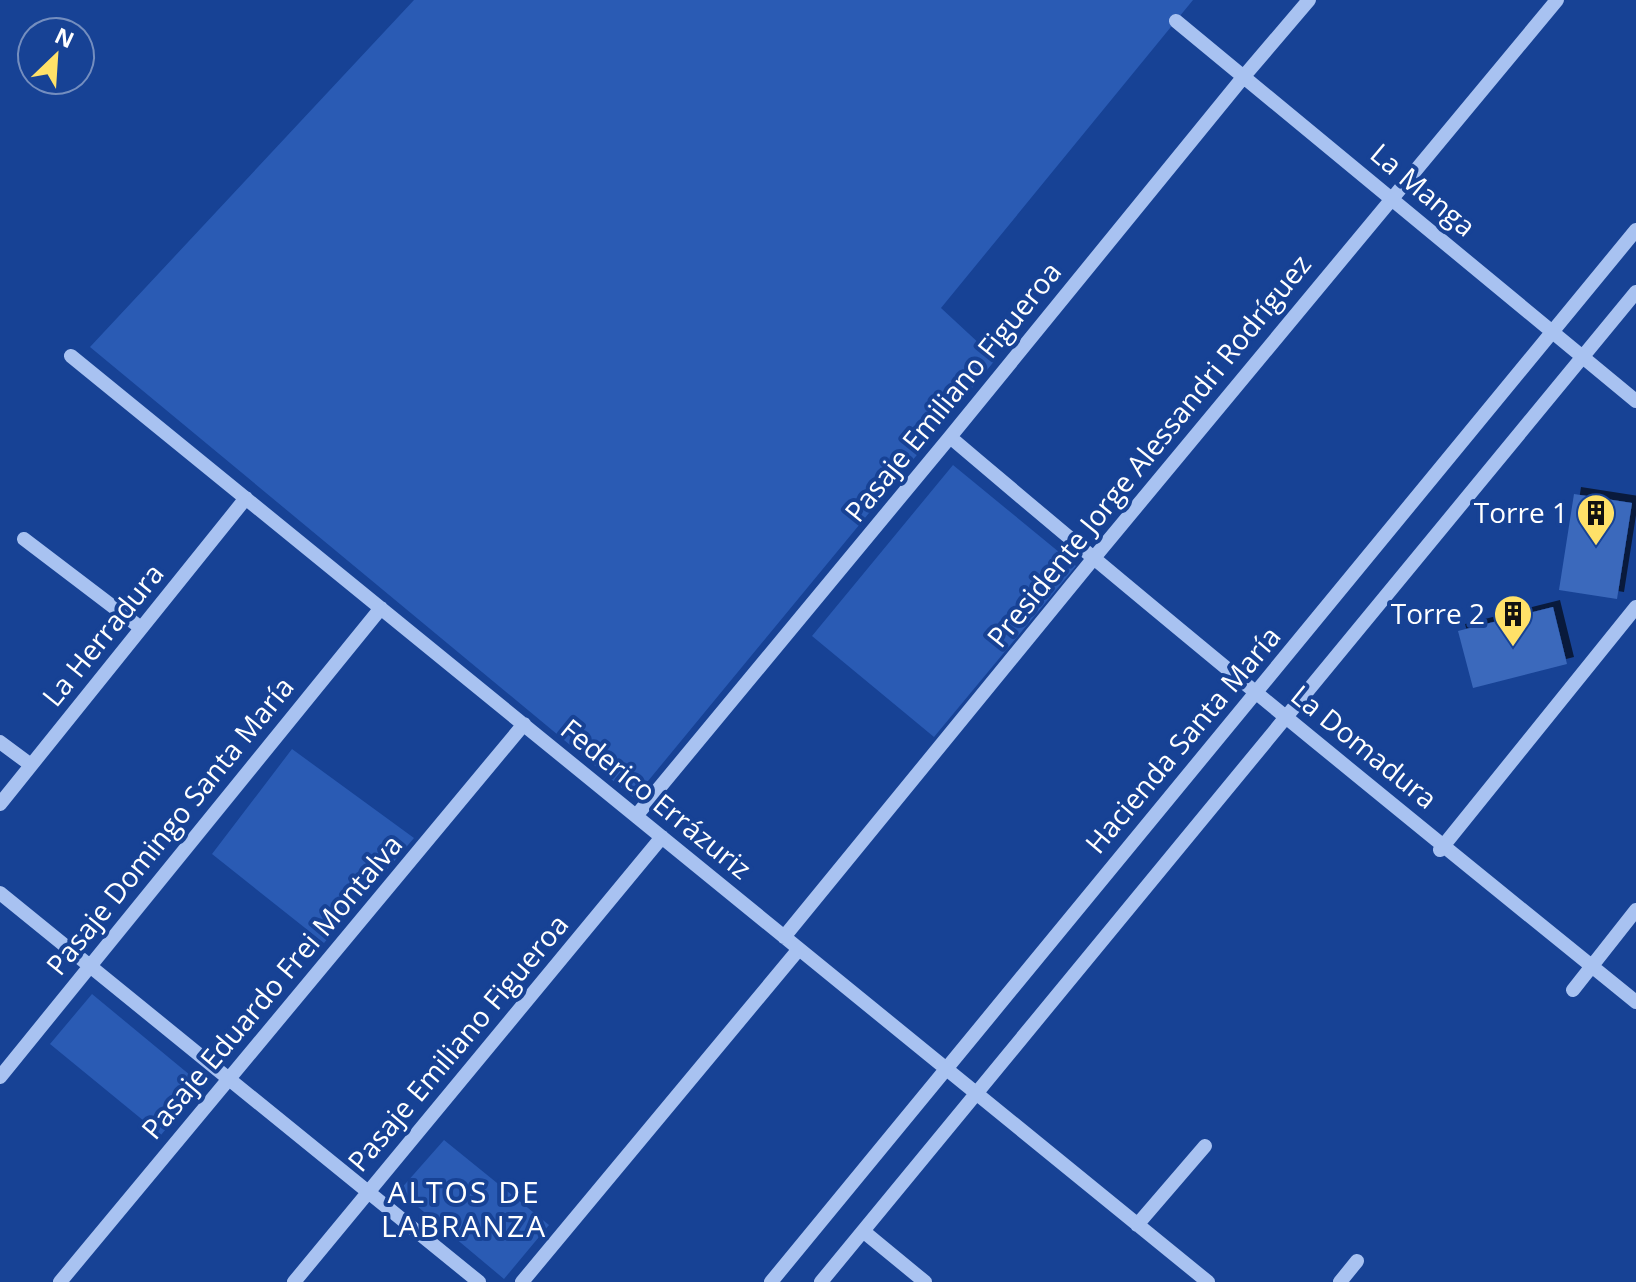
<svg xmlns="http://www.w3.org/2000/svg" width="1636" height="1282" font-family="'Open Sans',sans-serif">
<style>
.green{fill:#2a5bb4}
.building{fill:#3b69bc;filter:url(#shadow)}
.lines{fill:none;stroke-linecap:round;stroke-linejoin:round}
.minor{stroke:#a8c2f1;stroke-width:14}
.labels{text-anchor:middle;stroke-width:8;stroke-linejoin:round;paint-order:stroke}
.street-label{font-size:28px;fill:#fff;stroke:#174295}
.poi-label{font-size:28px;fill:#fff;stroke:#174295;text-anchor:end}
.neighbourhood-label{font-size:30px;letter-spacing:2px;fill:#fff;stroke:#174295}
</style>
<defs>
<filter id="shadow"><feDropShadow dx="7" dy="-7" stdDeviation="0" flood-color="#0009"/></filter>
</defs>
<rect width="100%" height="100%" fill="#174295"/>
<!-- green -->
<path class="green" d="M414,0H1193L941,308L996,359L634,798L90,347Z
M953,465L1076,566L934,737L812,636Z
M292,749L414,838L324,943L212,854Z
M92,994L202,1085L161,1135L50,1044Z
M444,1140L549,1225L504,1279L399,1191Z"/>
<!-- building -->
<path class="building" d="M1574,494L1632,503L1617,599L1559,590Z
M1553,607L1567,664L1473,688L1458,631Z"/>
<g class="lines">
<!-- minor -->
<path class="minor" d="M1176,21L1636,401
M71,356L1208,1282
M950,437C1176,629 1406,816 1636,1002
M24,539L141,628
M0,742L31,765
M0,804L246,498
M636,816L950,437L1245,75L1309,0
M1440,850L1636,607
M0,893L479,1282
M784,937L1093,559L1557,0
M1573,990L1636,910
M0,1077L381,608
M1137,1225L1205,1146
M863,1231L925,1282
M60,1282L524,724
M294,1282L662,837
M522,1282L799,949
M771,1282L1636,230
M821,1282L1636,292
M1340,1282L1357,1261"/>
</g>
<!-- icons -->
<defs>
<g id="building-pin" transform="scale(2)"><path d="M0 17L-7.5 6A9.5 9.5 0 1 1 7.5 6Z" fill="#ffe168" stroke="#174295"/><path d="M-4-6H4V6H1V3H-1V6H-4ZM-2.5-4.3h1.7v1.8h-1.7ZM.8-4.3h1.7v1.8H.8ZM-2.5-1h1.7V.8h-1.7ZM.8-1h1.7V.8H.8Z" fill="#111"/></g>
</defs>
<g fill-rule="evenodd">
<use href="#building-pin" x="1596" y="513"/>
<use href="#building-pin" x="1513" y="614"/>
</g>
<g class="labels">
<!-- street labels -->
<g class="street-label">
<text transform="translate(1423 190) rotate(40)" y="10">La Manga</text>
<text transform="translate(953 392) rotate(-51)" y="10">Pasaje Emiliano Figueroa</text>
<text transform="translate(1149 451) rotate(-51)" y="10">Presidente Jorge Alessandri Rodríguez</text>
<text transform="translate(103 635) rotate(-51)" y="10">La Herradura</text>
<text transform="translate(1183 740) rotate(-50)" y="10">Hacienda Santa María</text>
<text transform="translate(1364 747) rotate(39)" y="10">La Domadura</text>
<text transform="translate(656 799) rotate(39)" y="10">Federico Errázuriz</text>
<text transform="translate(170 826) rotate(-51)" y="10">Pasaje Domingo Santa María</text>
<text transform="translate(272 987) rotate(-50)" y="10">Pasaje Eduardo Frei Montalva</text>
<text transform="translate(458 1043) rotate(-50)" y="10">Pasaje Emiliano Figueroa</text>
</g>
<!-- poi labels -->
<g class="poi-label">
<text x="1568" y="523">Torre 1</text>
<text x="1485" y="624">Torre 2</text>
</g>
<!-- neighbourhood labels -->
<g class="neighbourhood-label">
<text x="464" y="1203">ALTOS DE<tspan x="464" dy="34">LABRANZA</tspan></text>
</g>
</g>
<!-- north arrow -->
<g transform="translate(56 56) rotate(25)"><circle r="38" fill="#174295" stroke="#748ebf" stroke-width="2"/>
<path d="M0-6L14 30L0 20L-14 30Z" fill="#ffe168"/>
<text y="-12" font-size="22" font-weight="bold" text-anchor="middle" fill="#ffffff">N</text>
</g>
</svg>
